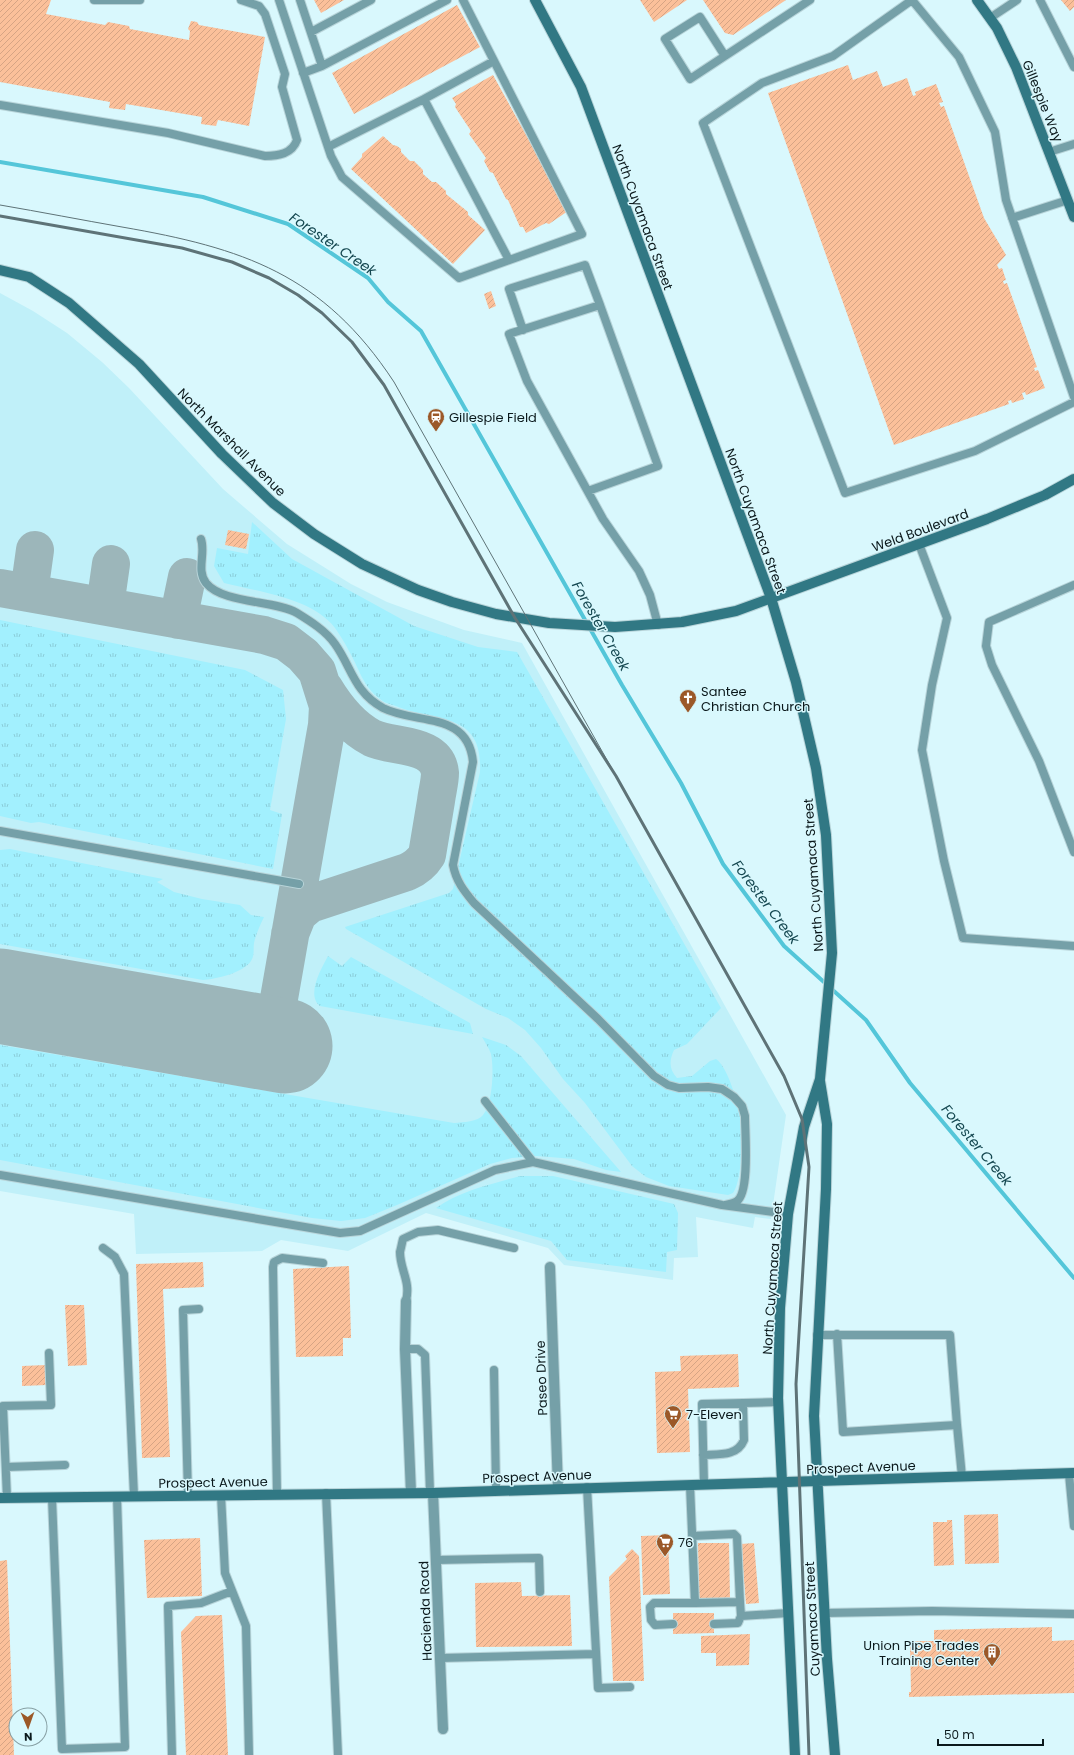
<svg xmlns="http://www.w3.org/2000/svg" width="1074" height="1755" font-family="Poppins,sans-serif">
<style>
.built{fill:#c0f0f9}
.grass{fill:url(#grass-tufts)}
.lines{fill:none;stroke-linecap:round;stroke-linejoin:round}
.stream{stroke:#54c6d9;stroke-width:4}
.taxiway{stroke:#9cb6ba;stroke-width:38}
.runway{stroke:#9cb6ba;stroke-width:95}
.building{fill:url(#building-hatch)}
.lane-casing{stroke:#b8d4d9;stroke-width:10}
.street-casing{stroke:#b8d4d9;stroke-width:12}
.secondary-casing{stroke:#b8d4d9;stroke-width:12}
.lane{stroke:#75a0a8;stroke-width:8}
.street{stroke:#75a0a8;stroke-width:10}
.secondary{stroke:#317884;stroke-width:10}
.tram{stroke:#5e7377;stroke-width:1}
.rail{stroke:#5e7377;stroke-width:3}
.labels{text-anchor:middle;stroke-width:3;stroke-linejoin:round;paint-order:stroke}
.street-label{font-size:13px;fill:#0b191c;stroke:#d9f8fd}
.poi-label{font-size:13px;fill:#0b191c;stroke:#d9f8fd;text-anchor:start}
.water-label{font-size:14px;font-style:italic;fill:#144750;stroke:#d9f8fd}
</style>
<defs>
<pattern id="grass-tufts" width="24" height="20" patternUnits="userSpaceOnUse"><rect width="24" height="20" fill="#a2f0fe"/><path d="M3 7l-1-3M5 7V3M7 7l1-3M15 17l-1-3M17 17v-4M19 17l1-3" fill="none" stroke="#8acdd9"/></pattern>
<pattern id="building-hatch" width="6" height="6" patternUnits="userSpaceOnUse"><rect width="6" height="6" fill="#fbc09a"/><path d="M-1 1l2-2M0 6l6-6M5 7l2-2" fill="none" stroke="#d6a484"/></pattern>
</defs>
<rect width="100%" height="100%" fill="#d9f8fd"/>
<!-- built -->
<path class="built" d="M0,293L33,311L67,333L102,362L129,388L223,489L287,544L351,584L387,602L464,630L522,643L786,1115L771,1219L755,1217L753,1228L696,1217L698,1257L674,1258L673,1280L564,1265L548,1248L426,1213L348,1251L281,1240L262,1251L136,1254L134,1214L0,1191Z"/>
<!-- grass -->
<path class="grass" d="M252,522L292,559L414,626L478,647L517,652L721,1008L687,1044L674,1050C669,1061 669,1069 677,1078L692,1076L710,1061L716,1059C728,1067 738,1103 740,1118C742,1135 743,1179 733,1193L728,1195L669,1186L646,1177L632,1166L585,1103L563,1079L541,1048L525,1030L508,1018L486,1009L346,929L345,927L348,926L449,893L453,889L480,772C483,711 437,723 396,706C391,704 384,703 380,699C362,685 360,670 349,651C345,643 340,635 335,628C312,598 259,592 224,583L214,566L217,548L248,554Z
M0,620L245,670L283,690L286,719L270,810L282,814L273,869L39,822L31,823L0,816Z
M10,849L163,879L157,882L174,892L202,899L240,905L251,915L264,917C260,925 256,934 254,943C253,949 255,955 251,961C243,973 216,979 203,980L0,944V850Z
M328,956L342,966L351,957L470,1023L473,1034L320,1006C306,995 321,969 328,956Z
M482,1037L506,1045L521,1056L621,1172L606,1170L574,1159L537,1156L512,1158L490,1164L397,1205L365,1218L341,1221L312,1218L0,1160V1045L454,1123C463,1122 478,1122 483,1115C493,1103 494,1068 491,1054C489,1048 485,1042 482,1037Z
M520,1176H553L674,1204L678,1213L677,1250L667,1252L666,1272L567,1260L551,1241L436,1208C460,1191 492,1184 520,1176Z"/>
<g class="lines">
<!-- stream -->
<path class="stream" d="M0,162L203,197L288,224L368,278L388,302L421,331L622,685L681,783L723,864L784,946L866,1020L910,1083L1074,1278"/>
<!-- taxiway -->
<path class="taxiway" d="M0,588L264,635L286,642L303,655L317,671L328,706L327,725L271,1044
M29,593L35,550
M105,606L111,564
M178,620L187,577
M290,934L298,914L310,904L407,872C416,868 422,863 427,855C430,837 433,819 436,801C437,792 440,782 440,773C437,742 393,748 372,738C351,727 336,708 324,688"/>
<!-- runway -->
<path class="runway" d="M0,996L285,1046"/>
</g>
<!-- building -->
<path class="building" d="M0,0H51L46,14L105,25L108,22L129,26L130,29L189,40L190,31L188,29L191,21L197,22L199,25L265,37L249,126L218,120L216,126L201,124L202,117L126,104L125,110L109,108L110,102L0,82Z
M314,0H344L321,13Z
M640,0H687L654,22Z
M703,0H786L733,35L725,33Z
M1061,0H1074V7L1070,11Z
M457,5L480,47L354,114L332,73Z
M848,65L853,80L877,71L883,87L907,78L913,96L916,95L915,92L936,84L943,102L939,103L941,107L944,106L984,218L1006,255L997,265L999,269L1002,268L1006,280L1003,281L1004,284L1007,283L1037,367L1034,368L1035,371L1038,370L1045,388L1026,395L1025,392L1022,393L1024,399L1012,403L1011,400L1008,401L1009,404L894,445L768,93Z
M493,75L568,211L549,224L546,223L526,233L523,227H520L508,200L506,199L493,173L490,172L484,161L486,158L469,134L471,131L455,107L456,104L452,98Z
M383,136L393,145L397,146L401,149V152L410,161H414L423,170V174L432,182H436L446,191V194L468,212V215L485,230L453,264L351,169L362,157V154Z
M491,291L496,306L489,309L484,294Z
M228,530L249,534L246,549L225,545Z
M203,1262L204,1287L163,1289L170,1457L142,1458L136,1264Z
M349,1266L351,1338H343V1356L296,1357L293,1269Z
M65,1305H84L87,1365L68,1366Z
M738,1354L739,1387L688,1389L690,1452L657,1453L655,1372L681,1371L680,1356Z
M46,1365L47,1385L22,1386V1366Z
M998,1514L999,1563L965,1564L964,1515Z
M947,1520H952L954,1565L934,1566L933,1522H947Z
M668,1535L670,1594L643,1595L641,1536Z
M200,1538L202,1596L147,1598L144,1540Z
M698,1543H729L730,1600L699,1601Z
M754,1543L759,1603L746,1604L741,1544Z
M632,1549L639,1556L644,1681H613L609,1577L627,1559L625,1556Z
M7,1560L14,1755H0V1561Z
M521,1582L522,1596L570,1595L572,1646L476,1647L475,1583Z
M673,1613H714V1633L673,1634Z
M222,1615L228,1755H186L181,1632L196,1616Z
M1052,1627V1641L1074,1640V1693L909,1697V1692H911L910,1641H934V1630Z
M750,1634L749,1665L716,1666V1653H701V1636Z"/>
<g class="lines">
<!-- lane casing -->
<g class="lane-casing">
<path id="lane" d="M94,0H140
M279,0L331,156L342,177L459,278L582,234L463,0
M300,0L322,66L303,73
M912,0L833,56L762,83L703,123L845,493L975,451L1074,402
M912,0L959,57L995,132L1006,200L1074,397
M1040,0L1074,67
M990,18L1017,0
M311,32L371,0
M725,56L700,17L665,39L690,79L810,0
M322,66L447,0
M424,99L509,260
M0,105L168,133L265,156C278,156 292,154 297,140L282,87L285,74L265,14L259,6L241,0
M328,147L424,99L494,61
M1049,152L1074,144
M1012,218L1068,200
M523,330L509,289L585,265L600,305L509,334L527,381L603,519L639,571L650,595L658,625
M588,491L658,466L600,305
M201,539C206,553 196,570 206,583C223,604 275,600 297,613C310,621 326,631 335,644C352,668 354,692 383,708C417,725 468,711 473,762L453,865C456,881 464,891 474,903L598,1019L654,1076L668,1085L679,1088L708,1087L722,1089L734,1097L742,1106L745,1116C745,1133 750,1192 737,1201C734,1203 729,1204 725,1205
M919,544L947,618L932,685L922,750L944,861L963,938L1074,946
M1074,585L989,622L986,646L992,665L1039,761L1074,852
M0,831L299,884
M485,1101L533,1162
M0,1175L340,1233L360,1231L495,1170L533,1162L722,1205L788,1214
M103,1248L115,1257L124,1274L134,1496
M406,1301C411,1281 400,1270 400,1252C401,1248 402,1243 403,1239L418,1232L438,1230L514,1248
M817,1335H950L957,1425L843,1432L837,1334
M405,1349H418L425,1355L430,1492
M494,1370L496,1490
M957,1425L962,1477
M703,1455C718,1454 737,1457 744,1440L743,1403
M6,1467L65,1465
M1069,1474L1074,1526
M704,1484L702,1404L779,1402
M690,1485L695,1603L740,1602L741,1616L788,1613
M587,1487L598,1688L630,1687
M326,1493L338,1755
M277,1494L273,1267L274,1262L282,1258L323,1263
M188,1495L183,1310L199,1309
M221,1495L225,1573L246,1626L249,1755
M7,1498L3,1406L51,1405L49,1353
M52,1498L62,1749L125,1747L117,1497
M692,1536L734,1534L737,1537L740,1602
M436,1560L539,1558L540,1592
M824,1613L932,1611L1074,1614
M673,1624L655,1625L651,1620L650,1607L654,1603H695
M714,1624L738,1623L741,1616
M440,1658L596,1654
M172,1755L168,1606L201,1603L232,1591"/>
</g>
<!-- street casing -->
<g class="street-casing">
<path id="street" d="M550,1267L558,1488
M406,1301L405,1349L411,1493
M433,1493L443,1729"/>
</g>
<!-- secondary casing -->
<g class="secondary-casing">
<path id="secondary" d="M535,0L581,87L771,598L796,682L816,768L826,835L832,953L820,1079L804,1127L788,1214L780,1308L778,1398L795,1755
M977,0L997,28L1016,67L1074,217
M0,270L29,277L69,303L139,364L222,454L273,503L314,534L362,564L418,590L452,602L496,614L549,623L615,627L682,622L736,611L987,519L1045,495L1074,479
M820,1081L827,1124L826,1189L814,1416L827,1659L835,1755
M0,1498L433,1493L1074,1473"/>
</g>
<!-- lane -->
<use href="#lane" class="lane"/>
<!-- street -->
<use href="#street" class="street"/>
<!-- secondary -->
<use href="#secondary" class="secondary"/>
<!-- tram -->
<path class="tram" d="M0,205C41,212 82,220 122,227C243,248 323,274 394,382L616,776"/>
<!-- rail -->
<path class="rail" d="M0,216L182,248L232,262L269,278L298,295L322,313L352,342L384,385L515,618L616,776L784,1076L802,1119L809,1167L796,1384L809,1755"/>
</g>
<!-- icons -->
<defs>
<g id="station-pin" transform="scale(0.9)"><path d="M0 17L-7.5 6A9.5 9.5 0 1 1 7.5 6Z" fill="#9b5828" stroke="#d9f8fd"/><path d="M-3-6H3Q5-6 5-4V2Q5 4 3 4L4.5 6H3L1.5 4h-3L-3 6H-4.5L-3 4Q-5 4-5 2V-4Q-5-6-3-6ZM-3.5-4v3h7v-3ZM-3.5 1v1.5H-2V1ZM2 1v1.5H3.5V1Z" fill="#fff"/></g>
<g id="church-pin" transform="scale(0.9)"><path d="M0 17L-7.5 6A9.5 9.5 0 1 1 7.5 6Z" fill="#9b5828" stroke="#d9f8fd"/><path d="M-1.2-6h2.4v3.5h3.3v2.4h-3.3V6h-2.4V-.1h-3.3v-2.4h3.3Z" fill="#fff"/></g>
<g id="supermarket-pin" transform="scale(0.9)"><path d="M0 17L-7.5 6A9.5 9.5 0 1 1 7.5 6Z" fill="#9b5828" stroke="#d9f8fd"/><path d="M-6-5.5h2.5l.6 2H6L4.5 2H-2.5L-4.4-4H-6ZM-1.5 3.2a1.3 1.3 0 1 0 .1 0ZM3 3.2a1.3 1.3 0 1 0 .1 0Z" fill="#fff"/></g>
<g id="building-pin" transform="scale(0.9)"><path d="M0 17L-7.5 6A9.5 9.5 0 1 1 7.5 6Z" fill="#9b5828" stroke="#d9f8fd"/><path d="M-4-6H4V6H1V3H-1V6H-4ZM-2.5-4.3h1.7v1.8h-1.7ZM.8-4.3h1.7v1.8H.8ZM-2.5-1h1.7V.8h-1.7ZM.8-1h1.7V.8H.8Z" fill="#fff"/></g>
</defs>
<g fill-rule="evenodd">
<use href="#station-pin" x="436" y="417"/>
<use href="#church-pin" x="688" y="698"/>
<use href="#supermarket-pin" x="673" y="1414"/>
<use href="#supermarket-pin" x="665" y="1542"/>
<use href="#building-pin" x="992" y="1652"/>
</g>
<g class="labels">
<!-- street labels -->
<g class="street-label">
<text transform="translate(1043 101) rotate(68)" y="5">Gillespie Way</text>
<text transform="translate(643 217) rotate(70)" y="5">North Cuyamaca Street</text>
<text transform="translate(232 442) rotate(45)" y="5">North Marshall Avenue</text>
<text transform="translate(756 521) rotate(70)" y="5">North Cuyamaca Street</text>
<text transform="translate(920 530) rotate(-20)" y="5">Weld Boulevard</text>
<text transform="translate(813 875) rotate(-94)" y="5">North Cuyamaca Street</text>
<text transform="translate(772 1278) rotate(-86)" y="5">North Cuyamaca Street</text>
<text transform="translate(541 1378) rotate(-92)" y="5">Paseo Drive</text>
<text transform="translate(861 1467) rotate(-2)" y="5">Prospect Avenue</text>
<text transform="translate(537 1476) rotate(-2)" y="5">Prospect Avenue</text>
<text transform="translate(213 1482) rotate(-1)" y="5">Prospect Avenue</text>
<text transform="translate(425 1611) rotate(-92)" y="5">Hacienda Road</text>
<text transform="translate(812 1619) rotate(-93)" y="5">Cuyamaca Street</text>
</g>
<!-- poi labels -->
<g class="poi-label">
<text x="449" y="422">Gillespie Field</text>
<text x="701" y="696">Santee<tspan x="701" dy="15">Christian Church</tspan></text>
<text x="686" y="1419">7-Eleven</text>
<text x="678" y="1547">76</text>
<text x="979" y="1650" text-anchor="end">Union Pipe Trades<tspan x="979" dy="15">Training Center</tspan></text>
</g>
<!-- water labels -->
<g class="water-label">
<text transform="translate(333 244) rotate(34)" y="5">Forester Creek</text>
<text transform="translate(601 626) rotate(60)" y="5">Forester Creek</text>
<text transform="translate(766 902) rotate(53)" y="5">Forester Creek</text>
<text transform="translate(977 1145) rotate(50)" y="5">Forester Creek</text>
</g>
</g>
<!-- north arrow -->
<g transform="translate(28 1727) rotate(178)"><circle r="19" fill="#d9f8fd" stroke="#879fa3"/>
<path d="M0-3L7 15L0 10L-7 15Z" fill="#9b5828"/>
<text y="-6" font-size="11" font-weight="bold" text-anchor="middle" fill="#0b191c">N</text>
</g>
<!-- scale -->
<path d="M938 1739v6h105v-6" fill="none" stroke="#0b191c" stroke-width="2"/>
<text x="944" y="1739" font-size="12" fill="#0b191c" stroke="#d9f8fd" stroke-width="3" paint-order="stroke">50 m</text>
</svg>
